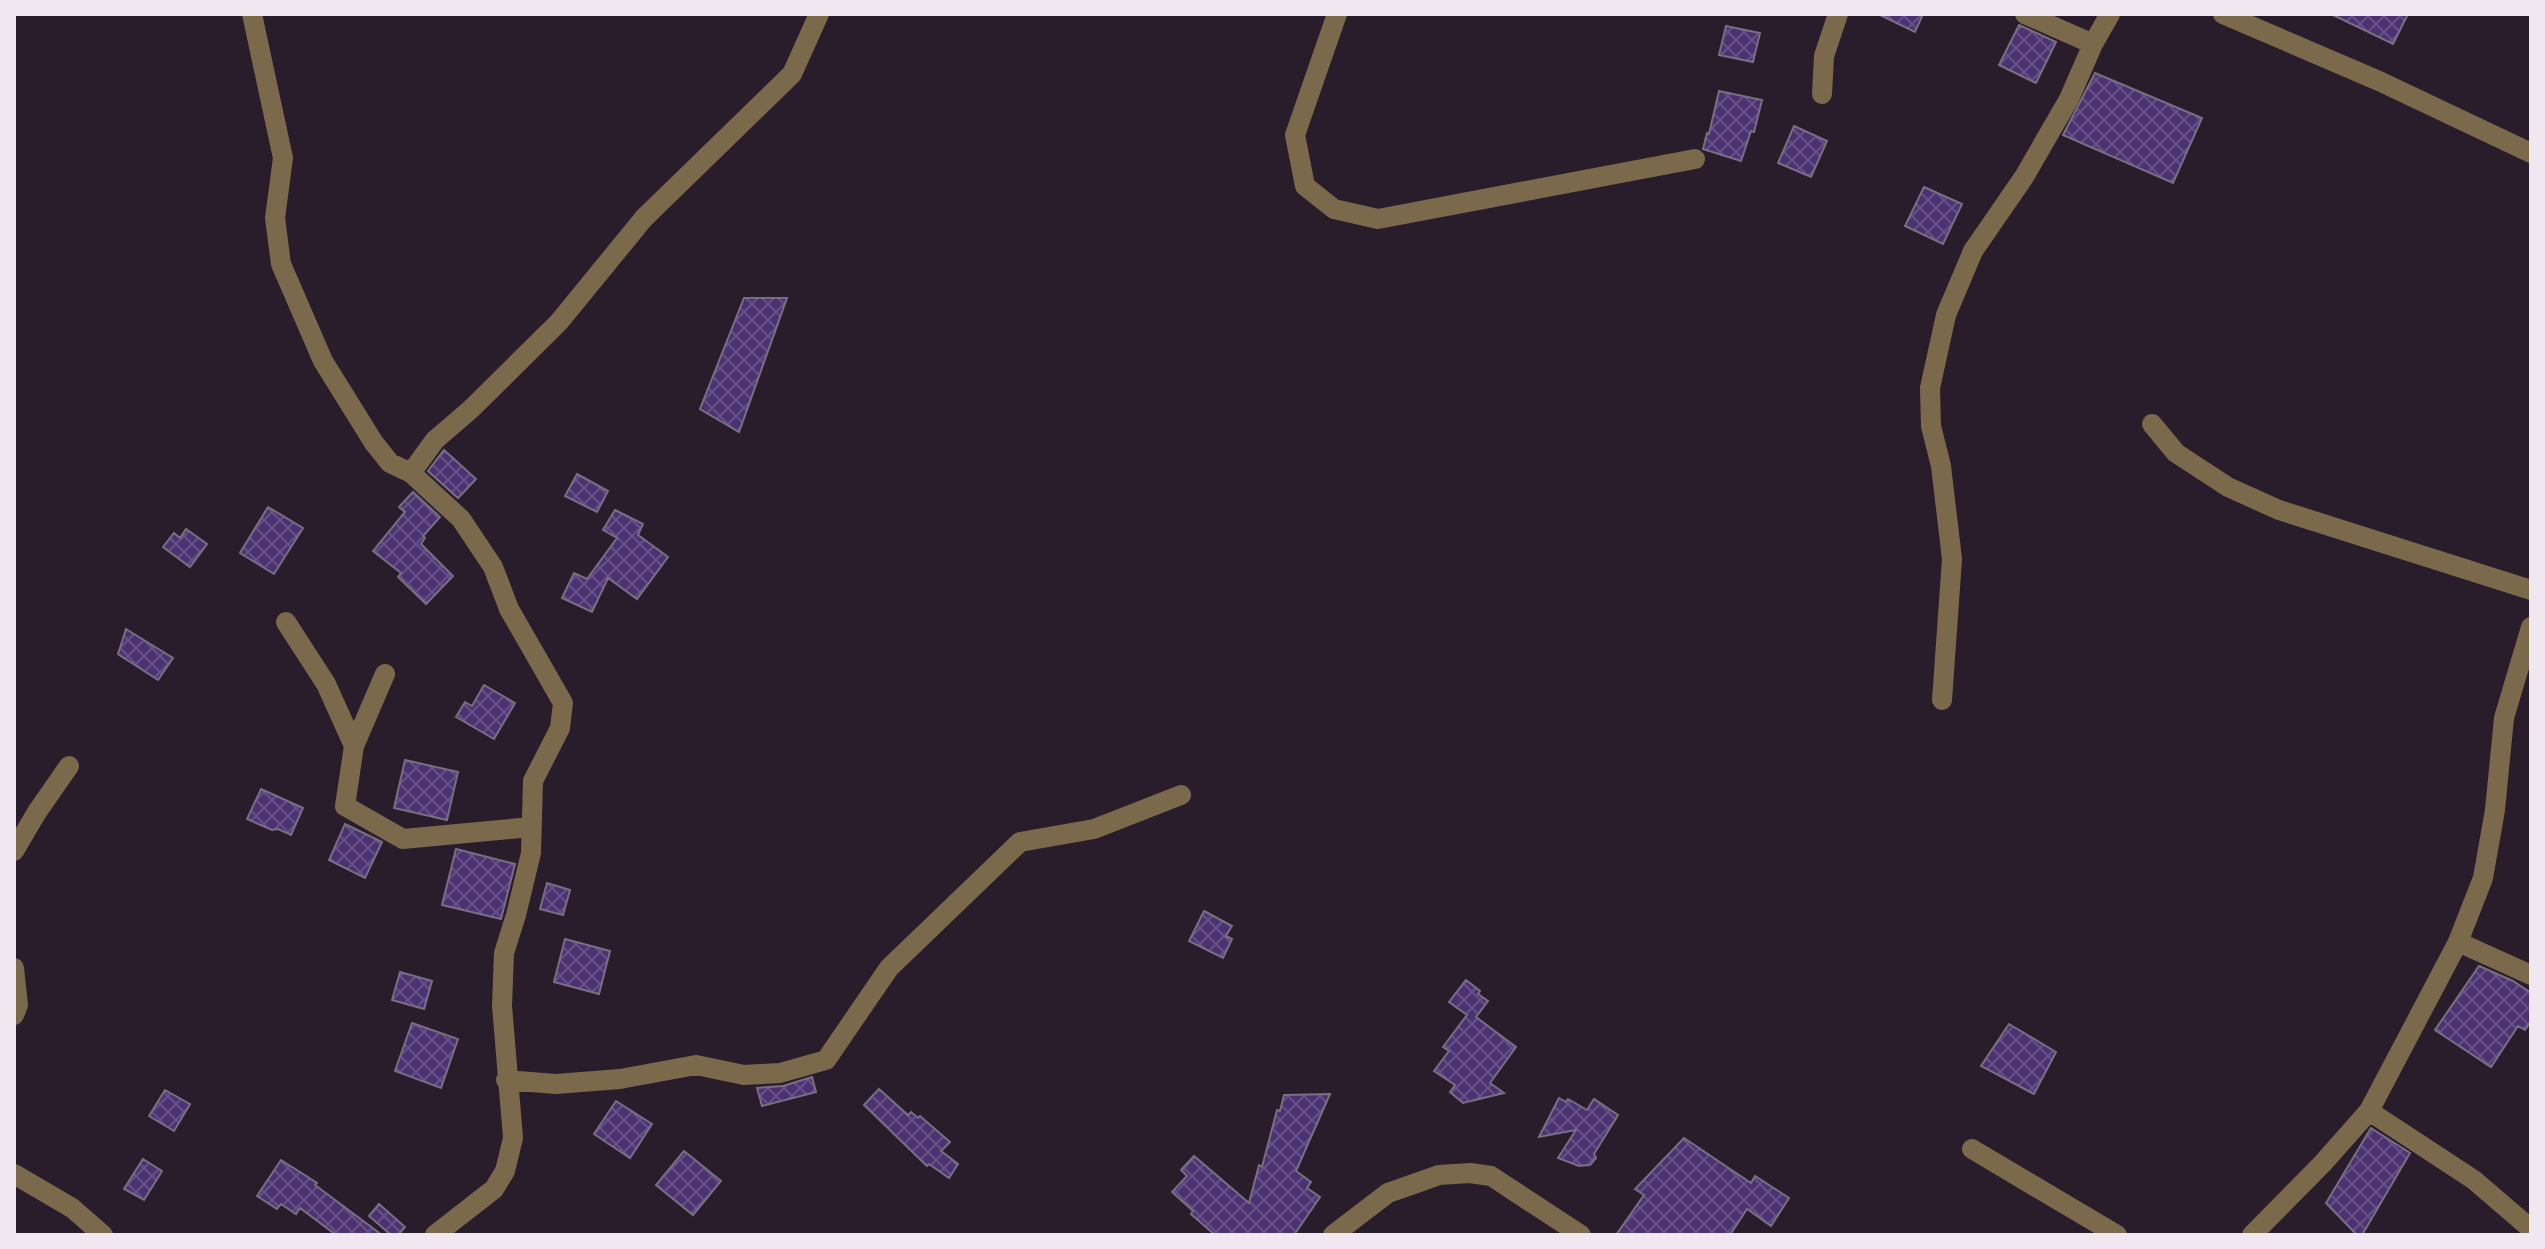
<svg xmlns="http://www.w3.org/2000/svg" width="2545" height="1249" font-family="'Crimson Pro',serif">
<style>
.building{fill:url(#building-cross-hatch);stroke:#777085;stroke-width:2}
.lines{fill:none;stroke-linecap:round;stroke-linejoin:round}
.minor{stroke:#7b694c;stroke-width:20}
</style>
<defs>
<pattern id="building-cross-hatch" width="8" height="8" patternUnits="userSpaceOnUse" patternTransform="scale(2)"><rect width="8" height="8" fill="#4d3272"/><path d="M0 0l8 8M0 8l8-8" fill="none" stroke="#675087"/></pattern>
</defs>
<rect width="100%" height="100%" fill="#291c2b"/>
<!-- building -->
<path class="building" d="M1878,14H1923L1915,32Z
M2331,14H2408L2393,44Z
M2019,25L2056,42L2036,83L1999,65Z
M1726,26L1760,33L1753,62L1719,55Z
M2095,73L2202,118L2173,183L2063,135Z
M1719,91L1762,100L1754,132L1751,131L1741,161L1703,149L1707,133L1709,134Z
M1794,126L1827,141L1811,177L1778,163Z
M1924,187L1962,204L1943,244L1905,226Z
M744,298H787L739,432L700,409Z
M444,450L476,479L458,498L428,471Z
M577,474L608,491L597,512L565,496Z
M413,492L440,517L423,536L425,538L421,544L453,576L426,604L398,577L401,573L373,551L405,512L399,507Z
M268,507L303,528L274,574L240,553Z
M615,510L643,524L638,535L668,557L637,599L608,578L592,612L562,598L574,573L587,579L617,538L603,530Z
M186,529L207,544L190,567L163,547L174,533L180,538Z
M126,629L173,658L158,680L118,654Z
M484,685L515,703L494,739L456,717L465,702L472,706Z
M405,760L458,772L447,820L394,808Z
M261,789L303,808L291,835L278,829L272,830L247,819Z
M345,824L382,842L365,878L329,860Z
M456,849L515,864L501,919L442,905Z
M547,883L570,890L563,915L540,909Z
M1204,911L1232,926L1226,936L1232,939L1223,958L1189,941Z
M565,939L610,951L599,994L554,982Z
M2479,966L2513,981L2531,993V1021L2525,1030L2518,1026L2491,1067L2435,1030Z
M400,972L432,981L424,1009L392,1000Z
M1466,980L1480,991L1478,994L1488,1001L1476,1017L1516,1047L1490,1083L1504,1093L1463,1103L1450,1092L1455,1085L1434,1071L1449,1051L1443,1047L1467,1015L1449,1002Z
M412,1023L458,1039L441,1088L395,1071Z
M2009,1024L2056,1052L2034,1094L1981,1066Z
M812,1077L816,1092L762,1106L757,1088L783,1086Z
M879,1089L908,1115L911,1112L918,1118L920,1116L950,1142L941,1151L958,1164L949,1178L929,1164L927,1166L864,1105Z
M165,1090L190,1104L174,1131L149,1116Z
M1330,1094L1296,1171L1311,1182L1307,1188L1320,1197L1294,1235H1215L1191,1214L1193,1211L1172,1192L1187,1176L1181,1170L1194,1156L1249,1203L1259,1165L1262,1167L1277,1110L1280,1111L1284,1095Z
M1559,1098L1566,1102L1568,1099L1587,1110L1594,1099L1618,1115L1594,1154L1596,1158L1590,1165L1579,1166L1558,1158L1576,1130L1539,1137Z
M616,1101L652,1124L630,1158L594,1134Z
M2371,1128L2410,1153L2362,1235H2357L2326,1203Z
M1684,1138L1751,1183L1755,1176L1789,1198L1771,1226L1747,1209L1730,1235H1616L1644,1195L1635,1189Z
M684,1151L721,1181L693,1215L656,1185Z
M143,1159L162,1171L144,1200L124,1189Z
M281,1160L317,1183L315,1185L382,1235H336L300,1208L296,1214L281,1204L277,1209L257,1196Z
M379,1204L405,1227L398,1235H391L369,1216Z"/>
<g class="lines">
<!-- minor -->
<path class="minor" d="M252,14L283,158L275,218L281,264L323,361L374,443L390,463L411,473L461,519L493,567L509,609L563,703L560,728L533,781L531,853L516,915L504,953L502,1006L513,1138L505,1171L494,1189L435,1235
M1337,14L1295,135L1305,186L1334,209L1378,219L1695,159
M2025,14L2093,44
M2223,14L2379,81L2531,153
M1822,94L1824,56L1838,14
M2152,424L2176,453L2228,487L2279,510L2531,590
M411,473L435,440L470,410L559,322L644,218L792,74L819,14
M286,622L326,684L354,746
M385,674L354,746L345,806L403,839L531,827
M1942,700L1952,559L1941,466L1931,426L1930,388L1946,315L1973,251L2024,177L2069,99L2093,44L2110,14
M14,851L37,812L69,766
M2458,942L2531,975
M14,968L18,1005L14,1015
M506,1080L556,1084L620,1079L696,1065L744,1075L780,1073L826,1060L889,968L1020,842L1094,829L1181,795
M2369,1111L2474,1180L2531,1229
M1972,1149L2117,1235
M14,1174L72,1208L103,1235
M1333,1235L1388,1193L1439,1175L1470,1173L1491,1176L1581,1235
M2252,1235L2323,1163L2369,1111L2458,942L2483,878L2495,810L2504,718L2531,627"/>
</g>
<!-- border -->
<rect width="2545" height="1249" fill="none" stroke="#f1e7f1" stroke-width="32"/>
</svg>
